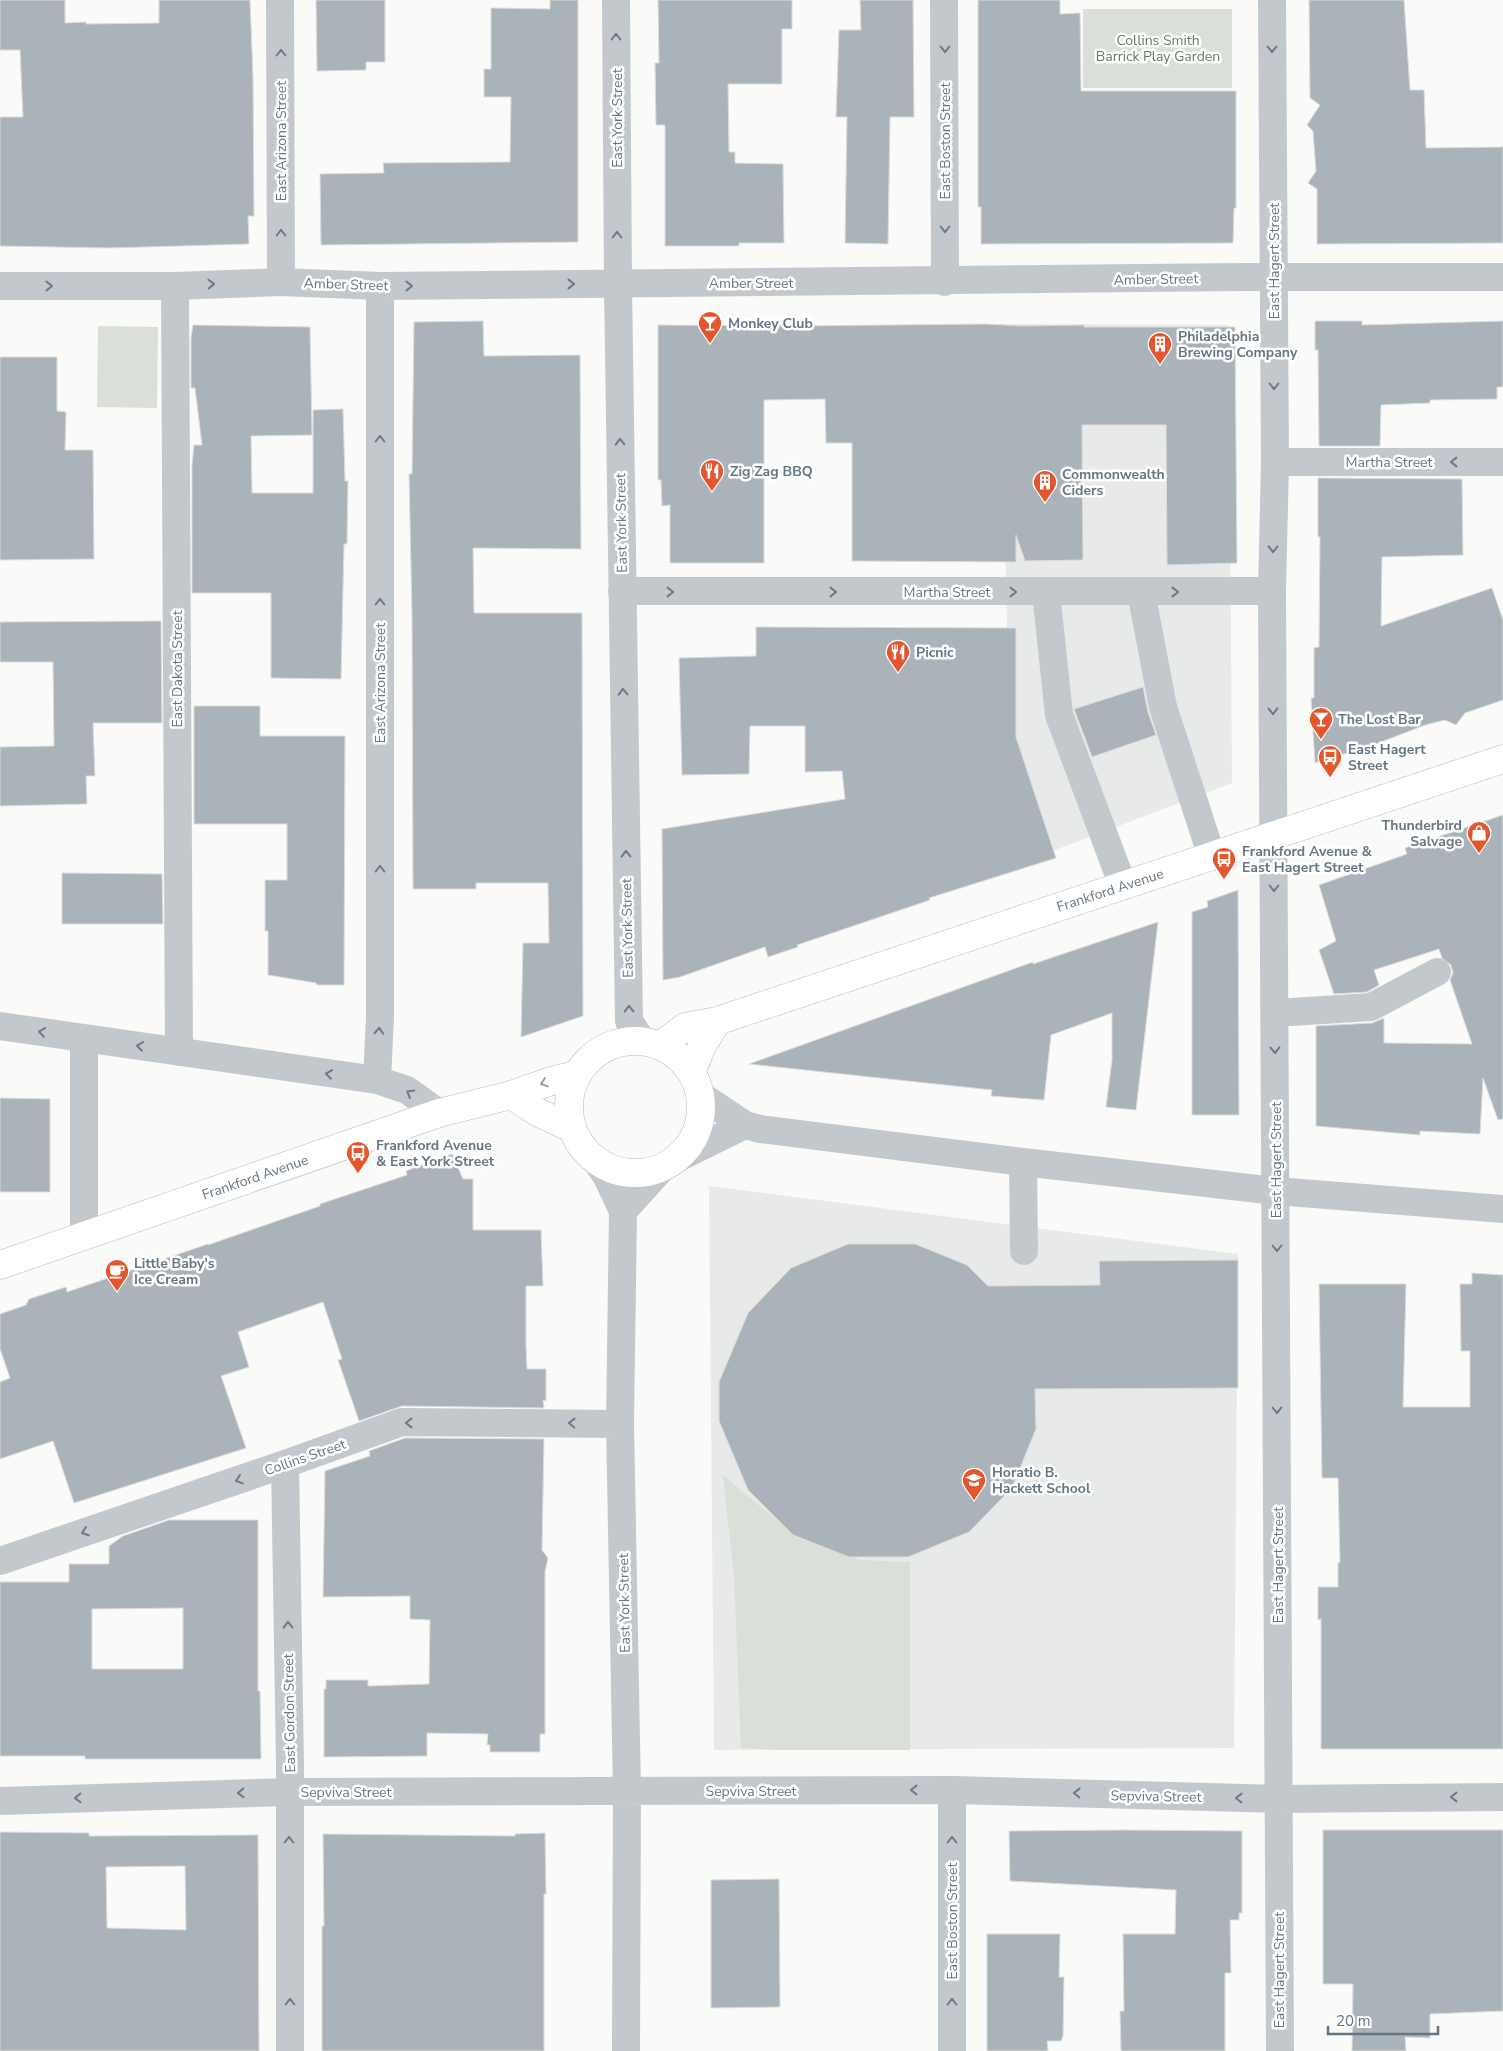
<svg xmlns="http://www.w3.org/2000/svg" width="1503" height="2051" font-family="'Nunito Sans',sans-serif">
<style>
.built{fill:#e8e9e9}
.green{fill:#dadfd7}
.building{fill:#aab3b9;stroke:#dcdcda;fill-rule:evenodd}
.lines{fill:none;stroke-linecap:round;stroke-linejoin:round}
.major-casing{stroke:#b5babe;stroke-width:29}
.minor{stroke:#c3c8cc;stroke-width:28}
.major{stroke:#fff;stroke-width:28}
.oneway{stroke:#6a7a87}
.oneway2{stroke:#939fa8}
.labels{text-anchor:middle;stroke-width:5;stroke-linejoin:round;paint-order:stroke}
.park-label{font-size:14px;fill:#687a64;stroke:#fff}
.street-label{font-size:14px;fill:#657683;stroke:#fff}
.poi-label{font-size:14px;font-weight:bold;fill:#657683;stroke:#fff;text-anchor:start}
</style>
<rect width="100%" height="100%" fill="#fafaf8"/>
<!-- built -->
<path class="built" d="M1000,324L1229,325L1232,783L1047,853L1009,711Z
M709,1186L1238,1254L1234,1748L714,1750Z"/>
<!-- green -->
<path class="green" d="M1083,9H1232V88H1083Z
M98,326L158,327L157,408L97,407Z
M723,1475L798,1538L860,1560L910,1562V1750H777L741,1748L734,1577Z"/>
<!-- building -->
<path class="building" d="M0,0H65V23L86,22V24L159,23V0H250L253,77L254,216H248L249,244L109,248L0,246V117H23L20,50H0Z
M316,0H385V62H366V70L317,71Z
M550,0H578V242L321,245L320,174L384,173L383,163L510,162L511,97H484V69H491V8L550,9Z
M658,0H792V29H782V84H728L729,152H735V163L783,164L784,243H739V246H665V125H656L655,63H659Z
M860,0H913L914,117H890L888,244L845,243L847,117H836L839,30H861Z
M978,0H1060V14L1080,13L1081,91H1236V208H1234L1233,243L981,244V207H978Z
M1309,0H1404L1410,90H1424L1426,148L1503,147V243L1317,244V189L1308,183L1316,171L1313,131L1307,125L1320,105L1310,98Z
M483,321L484,356L580,355L581,549L473,548L474,613H582L583,1016L521,1037L523,943H549L548,883H476V889H413L412,614L409,474H412L414,322Z
M1315,321H1362V325L1503,321V387H1497V399L1430,400V403L1381,405L1380,446H1319L1318,350H1315Z
M986,324L1021,326L1085,325L1084,327H1235L1237,563L1167,565L1166,425H1082L1083,560L1025,561L1016,535V562L852,561V443H826L825,399L764,400V563H670V505L662,506L661,480H658V325L791,326Z
M193,325L310,327L312,435L251,436L252,493H313V410L343,409L345,481H348L347,539V544H344L341,679L271,678V593H192V465L194,445H202L195,388H191V338Z
M0,357H57V411L66,412L65,450H93L94,559L0,560Z
M1318,478L1462,479L1463,555L1382,557L1381,626L1492,588L1503,620V700L1465,713L1456,725L1445,720L1425,725L1376,744L1315,763L1311,698H1314V648L1319,647L1320,537H1318Z
M161,621L162,723H93L95,776H86L87,804L0,806V747L54,746L53,662H0V622Z
M756,627L1016,628V737L1056,858L929,898L930,900L797,945L798,947L768,957L765,947L680,977L663,980L662,829L845,799L842,771L805,772V726H750L749,774L682,775L679,658L756,656Z
M1143,687L1148,712L1156,735L1092,757L1074,709Z
M194,706H260V736H345L344,985H317L316,983L268,975V931H265V880H287V824H194Z
M1503,815V1119L1498,1120L1483,1078L1480,1134L1420,1131V1135L1316,1126V1026L1372,1023L1384,1018V1043L1472,1044L1450,980L1453,973L1451,965L1442,958L1439,949L1374,970L1379,985L1367,992L1334,994L1319,950L1336,941L1319,885L1407,854L1405,848Z
M62,873L162,874L163,924H62Z
M1238,890L1239,1115H1192V912L1208,907L1207,901Z
M1158,922L1136,1110L1106,1107L1112,1060V1013L1051,1035L1044,1100L991,1096L992,1090L749,1064L1033,962V964Z
M0,1098L50,1099V1192H0Z
M452,1154L463,1179H473V1230H541L543,1286H526V1346L527,1369H546V1401L543,1400L544,1408L402,1406L359,1421L338,1360L342,1359L323,1302L238,1332L249,1367L221,1376L246,1448L74,1503L53,1441L0,1459V1382L10,1378L0,1349V1314L26,1305L29,1299L66,1287L67,1292L208,1244V1245L320,1206V1204L407,1175L406,1171Z
M848,1244H915L967,1265L988,1286L1100,1285L1099,1261L1238,1260V1388L1035,1389L1036,1429L1012,1488L969,1532L908,1557H849L793,1535L748,1490L719,1421V1382L748,1313L791,1268Z
M1472,1273L1503,1275V1749H1321V1619L1318,1620V1587H1338V1563L1340,1562L1338,1478H1322L1319,1284H1406L1403,1407H1470V1351H1461L1460,1284H1472Z
M405,1438L544,1439L542,1550L548,1558L545,1571V1734H540V1752H490V1745H487L488,1734L427,1733V1756L324,1757V1689H326V1680H368V1686L429,1684L430,1620L410,1619V1596L323,1597L325,1471L370,1456L369,1451Z
M169,1520H258V1691H260L261,1759H85V1756H0V1582H69V1564H109V1546L123,1536ZM183,1608V1669H92V1609Z
M1125,1830L1242,1831V1913H1239V1920H1230L1231,1973H1225V2051H1121L1120,2011H1124L1123,1934H1175L1176,1890L1010,1881L1009,1831Z
M1323,1830H1503V2011L1430,2014V2038L1405,2037L1406,2051H1352L1353,1984H1323Z
M0,1832L89,1833V1836L258,1835L259,2051H0ZM185,1866L186,1930L107,1928L106,1867Z
M545,1833L546,1894H544V2051H322V1926H324L323,1834L515,1836V1834Z
M779,1879L780,2007L711,2008V1880Z
M987,1934H1060L1059,1977H1064L1063,2036L1061,2041H1047L1048,2051H987Z"/>
<g class="lines">
<!-- major casing -->
<g class="major-casing">
<path id="major" d="M569 1107a66 66 0 1 1 132 0a66 66 0 1 1-132 0Z
M660,1046L685,1027L717,1021L1503,759
M691,1072L702,1046L717,1021
M511,1095L539,1113L572,1128
M0,1265L439,1113L511,1095L551,1081L577,1075"/>
</g>
<!-- minor -->
<path class="minor" d="M280,0L281,282
M616,0L618,284L629,1021L642,1041
M944,0L945,282
M1272,0L1275,462L1272,591L1280,2051
M0,286H175L281,282L380,286L1242,277H1503
M175,286L179,1052
M1275,462H1503
M622,591H1272
M1046,592L1059,715L1123,886
M1141,592L1163,707L1212,857
M1275,1013L1371,1007L1437,972
M0,1026L377,1080L407,1090L439,1113
M377,1080L380,1017V286
M700,1095L745,1125L760,1129L1023,1162L1276,1191L1503,1209
M680,1157L745,1125
M597,1162L607,1177L623,1211L620,1424L627,1792L626,2051
M1023,1162L1024,1251
M623,1211L662,1168
M84,1236V1038
M285,1464L290,1765V2051
M0,1561L285,1464L402,1422L620,1424
M952,1790V2051
M0,1801L289,1792L952,1790L1279,1799L1503,1797"/>
<!-- major -->
<use href="#major" class="major"/>
</g>
<!-- one-way arrows -->
<defs><path id="oneway-chevron" d="M-2-3.5L2.5 0L-2 3.5" fill="none" stroke-width="1.6" stroke-linecap="round" stroke-linejoin="round" transform="scale(1.25)"/></defs>
<g class="oneway">
<use href="#oneway-chevron" transform="translate(616 37) rotate(-90)"/>
<use href="#oneway-chevron" transform="translate(945 49) rotate(90)"/>
<use href="#oneway-chevron" transform="translate(1272 49) rotate(90)"/>
<use href="#oneway-chevron" transform="translate(281 53) rotate(-90)"/>
<use href="#oneway-chevron" transform="translate(945 229) rotate(90)"/>
<use href="#oneway-chevron" transform="translate(281 233) rotate(-90)"/>
<use href="#oneway-chevron" transform="translate(617 235) rotate(-90)"/>
<use href="#oneway-chevron" transform="translate(211 284) rotate(-2)"/>
<use href="#oneway-chevron" transform="translate(571 284)"/>
<use href="#oneway-chevron" transform="translate(49 286)"/>
<use href="#oneway-chevron" transform="translate(409 286)"/>
<use href="#oneway-chevron" transform="translate(1274 386) rotate(90)"/>
<use href="#oneway-chevron" transform="translate(380 439) rotate(-90)"/>
<use href="#oneway-chevron" transform="translate(620 442) rotate(-91)"/>
<use href="#oneway-chevron" transform="translate(1454 462) rotate(180)"/>
<use href="#oneway-chevron" transform="translate(1273 549) rotate(91)"/>
<use href="#oneway-chevron" transform="translate(670 592)"/>
<use href="#oneway-chevron" transform="translate(833 592)"/>
<use href="#oneway-chevron" transform="translate(1013 592)"/>
<use href="#oneway-chevron" transform="translate(1175 592)"/>
<use href="#oneway-chevron" transform="translate(380 602) rotate(-90)"/>
<use href="#oneway-chevron" transform="translate(623 692) rotate(-91)"/>
<use href="#oneway-chevron" transform="translate(1273 711) rotate(89)"/>
<use href="#oneway-chevron" transform="translate(626 854) rotate(-91)"/>
<use href="#oneway-chevron" transform="translate(380 869) rotate(-90)"/>
<use href="#oneway-chevron" transform="translate(1274 888) rotate(90)"/>
<use href="#oneway-chevron" transform="translate(629 1009) rotate(-91)"/>
<use href="#oneway-chevron" transform="translate(379 1031) rotate(-87)"/>
<use href="#oneway-chevron" transform="translate(42 1032) rotate(-172)"/>
<use href="#oneway-chevron" transform="translate(140 1046) rotate(-172)"/>
<use href="#oneway-chevron" transform="translate(1275 1050) rotate(89)"/>
<use href="#oneway-chevron" transform="translate(329 1074) rotate(-172)"/>
<use href="#oneway-chevron" transform="translate(410 1093) rotate(-149)"/>
<use href="#oneway-chevron" transform="translate(1277 1248) rotate(90)"/>
<use href="#oneway-chevron" transform="translate(1277 1410) rotate(90)"/>
<use href="#oneway-chevron" transform="translate(409 1423) rotate(179)"/>
<use href="#oneway-chevron" transform="translate(572 1423) rotate(-179)"/>
<use href="#oneway-chevron" transform="translate(239 1480) rotate(161)"/>
<use href="#oneway-chevron" transform="translate(85 1532) rotate(161)"/>
<use href="#oneway-chevron" transform="translate(288 1625) rotate(-91)"/>
<use href="#oneway-chevron" transform="translate(914 1790) rotate(180)"/>
<use href="#oneway-chevron" transform="translate(241 1793) rotate(178)"/>
<use href="#oneway-chevron" transform="translate(1077 1793) rotate(-179)"/>
<use href="#oneway-chevron" transform="translate(1454 1797) rotate(180)"/>
<use href="#oneway-chevron" transform="translate(78 1798) rotate(178)"/>
<use href="#oneway-chevron" transform="translate(1239 1798) rotate(-179)"/>
<use href="#oneway-chevron" transform="translate(289 1840) rotate(-90)"/>
<use href="#oneway-chevron" transform="translate(952 1840) rotate(-90)"/>
<use href="#oneway-chevron" transform="translate(290 2002) rotate(-90)"/>
<use href="#oneway-chevron" transform="translate(952 2002) rotate(-90)"/>
</g>
<use class="oneway2" href="#oneway-chevron" transform="translate(544 1083) rotate(161)"/>
<!-- icons -->
<defs>
<g id="bar-pin" transform="scale(1.25)"><path d="M0 17L-7.5 6A9.5 9.5 0 1 1 7.5 6Z" fill="#e4572e" stroke="#fff"/><path d="M-6-5H6L.8 .8V4.5H3.5V6h-7V4.5H-.8V.8Z" fill="#fff"/></g>
<g id="building-pin" transform="scale(1.25)"><path d="M0 17L-7.5 6A9.5 9.5 0 1 1 7.5 6Z" fill="#e4572e" stroke="#fff"/><path d="M-4-6H4V6H1V3H-1V6H-4ZM-2.5-4.3h1.7v1.8h-1.7ZM.8-4.3h1.7v1.8H.8ZM-2.5-1h1.7V.8h-1.7ZM.8-1h1.7V.8H.8Z" fill="#fff"/></g>
<g id="restaurant-pin" transform="scale(1.25)"><path d="M0 17L-7.5 6A9.5 9.5 0 1 1 7.5 6Z" fill="#e4572e" stroke="#fff"/><path d="M-5-6h1v4h1v-4h1v4h1v-4h1v5L-1.5 .5V6h-2V.5L-5-1ZM5-6V6H3V1.5H1.5Q1.5-4 5-6Z" fill="#fff"/></g>
<g id="bus-pin" transform="scale(1.25)"><path d="M0 17L-7.5 6A9.5 9.5 0 1 1 7.5 6Z" fill="#e4572e" stroke="#fff"/><path d="M-5-6H5V4H4V6H2V4H-2V6H-4V4H-5ZM-3.5-4V0h7V-4ZM-3.5 1.2v1.5H-2V1.2ZM2 1.2v1.5H3.5V1.2Z" fill="#fff"/></g>
<g id="shop-pin" transform="scale(1.25)"><path d="M0 17L-7.5 6A9.5 9.5 0 1 1 7.5 6Z" fill="#e4572e" stroke="#fff"/><path d="M-5-2.5h2.3a2.7 3.5 0 0 1 5.4 0H5L5.5 6h-11ZM-1.5-2.5h3a1.5 2.3 0 0 0-3 0Z" fill="#fff"/></g>
<g id="cafe-pin" transform="scale(1.25)"><path d="M0 17L-7.5 6A9.5 9.5 0 1 1 7.5 6Z" fill="#e4572e" stroke="#fff"/><path d="M-5.5-4.5H6V0H3Q3 3.5 0 3.5H-2.5Q-5.5 3.5-5.5 0ZM3-3.2v2h1.7v-2ZM-6 4.5H4V6H-6Z" fill="#fff"/></g>
<g id="school-pin" transform="scale(1.25)"><path d="M0 17L-7.5 6A9.5 9.5 0 1 1 7.5 6Z" fill="#e4572e" stroke="#fff"/><path d="M0-5L7-2L0 1L-7-2ZM-4 1L0 2.5L4 1V4Q0 6-4 4Z" fill="#fff"/></g>
</defs>
<g fill-rule="evenodd">
<use href="#bar-pin" x="710" y="323"/>
<use href="#building-pin" x="1160" y="344"/>
<use href="#restaurant-pin" x="712" y="471"/>
<use href="#building-pin" x="1045" y="482"/>
<use href="#restaurant-pin" x="898" y="652"/>
<use href="#bar-pin" x="1321" y="719"/>
<use href="#bus-pin" x="1330" y="757"/>
<use href="#shop-pin" x="1479" y="833"/>
<use href="#bus-pin" x="1224" y="859"/>
<use href="#bus-pin" x="358" y="1153"/>
<use href="#cafe-pin" x="117" y="1271"/>
<use href="#school-pin" x="974" y="1480"/>
</g>
<g class="labels">
<!-- park labels -->
<g class="park-label">
<text x="1158" y="45">Collins Smith<tspan x="1158" dy="16">Barrick Play Garden</tspan></text>
</g>
<!-- street labels -->
<g class="street-label">
<text transform="translate(617 118) rotate(-90)" y="5">East York Street</text>
<text transform="translate(281 141) rotate(-90)" y="5">East Arizona Street</text>
<text transform="translate(945 141) rotate(-90)" y="5">East Boston Street</text>
<text transform="translate(1274 261) rotate(-90)" y="5">East Hagert Street</text>
<text transform="translate(1156 279) rotate(-1)" y="5">Amber Street</text>
<text x="751" y="288">Amber Street</text>
<text transform="translate(346 284) rotate(2)" y="5">Amber Street</text>
<text x="1389" y="467">Martha Street</text>
<text transform="translate(621 523) rotate(-91)" y="5">East York Street</text>
<text x="947" y="597">Martha Street</text>
<text transform="translate(177 669) rotate(-90)" y="5">East Dakota Street</text>
<text transform="translate(380 683) rotate(-90)" y="5">East Arizona Street</text>
<text transform="translate(1110 890) rotate(-18)" y="5">Frankford Avenue</text>
<text transform="translate(627 928) rotate(-91)" y="5">East York Street</text>
<text transform="translate(1276 1160) rotate(-90)" y="5">East Hagert Street</text>
<text transform="translate(255 1177) rotate(-19)" y="5">Frankford Avenue</text>
<text transform="translate(305 1457) rotate(-19)" y="5">Collins Street</text>
<text transform="translate(1278 1565) rotate(-90)" y="5">East Hagert Street</text>
<text transform="translate(624 1603) rotate(-91)" y="5">East York Street</text>
<text transform="translate(289 1713) rotate(-91)" y="5">East Gordon Street</text>
<text x="751" y="1796">Sepviva Street</text>
<text x="346" y="1797">Sepviva Street</text>
<text transform="translate(1156 1796) rotate(1)" y="5">Sepviva Street</text>
<text transform="translate(952 1921) rotate(-90)" y="5">East Boston Street</text>
<text transform="translate(1279 1970) rotate(-90)" y="5">East Hagert Street</text>
</g>
<!-- poi labels -->
<g class="poi-label">
<text x="728" y="328">Monkey Club</text>
<text x="1178" y="341">Philadelphia<tspan x="1178" dy="16">Brewing Company</tspan></text>
<text x="730" y="476">Zig Zag BBQ</text>
<text x="1062" y="479">Commonwealth<tspan x="1062" dy="16">Ciders</tspan></text>
<text x="916" y="657">Picnic</text>
<text x="1338" y="724">The Lost Bar</text>
<text x="1348" y="754">East Hagert<tspan x="1348" dy="16">Street</tspan></text>
<text x="1462" y="830" text-anchor="end">Thunderbird<tspan x="1462" dy="16">Salvage</tspan></text>
<text x="1242" y="856">Frankford Avenue &amp;<tspan x="1242" dy="16">East Hagert Street</tspan></text>
<text x="376" y="1150">Frankford Avenue<tspan x="376" dy="16">&amp; East York Street</tspan></text>
<text x="134" y="1268">Little Baby's<tspan x="134" dy="16">Ice Cream</tspan></text>
<text x="992" y="1477">Horatio B.<tspan x="992" dy="16">Hackett School</tspan></text>
</g>
</g>
<!-- scale -->
<path d="M1328 2026v8h110v-8" fill="none" stroke="#657683" stroke-width="2.5"/>
<text x="1336" y="2026" font-size="15" fill="#657683" stroke="#ffffff" stroke-width="4" paint-order="stroke">20 m</text>
</svg>
